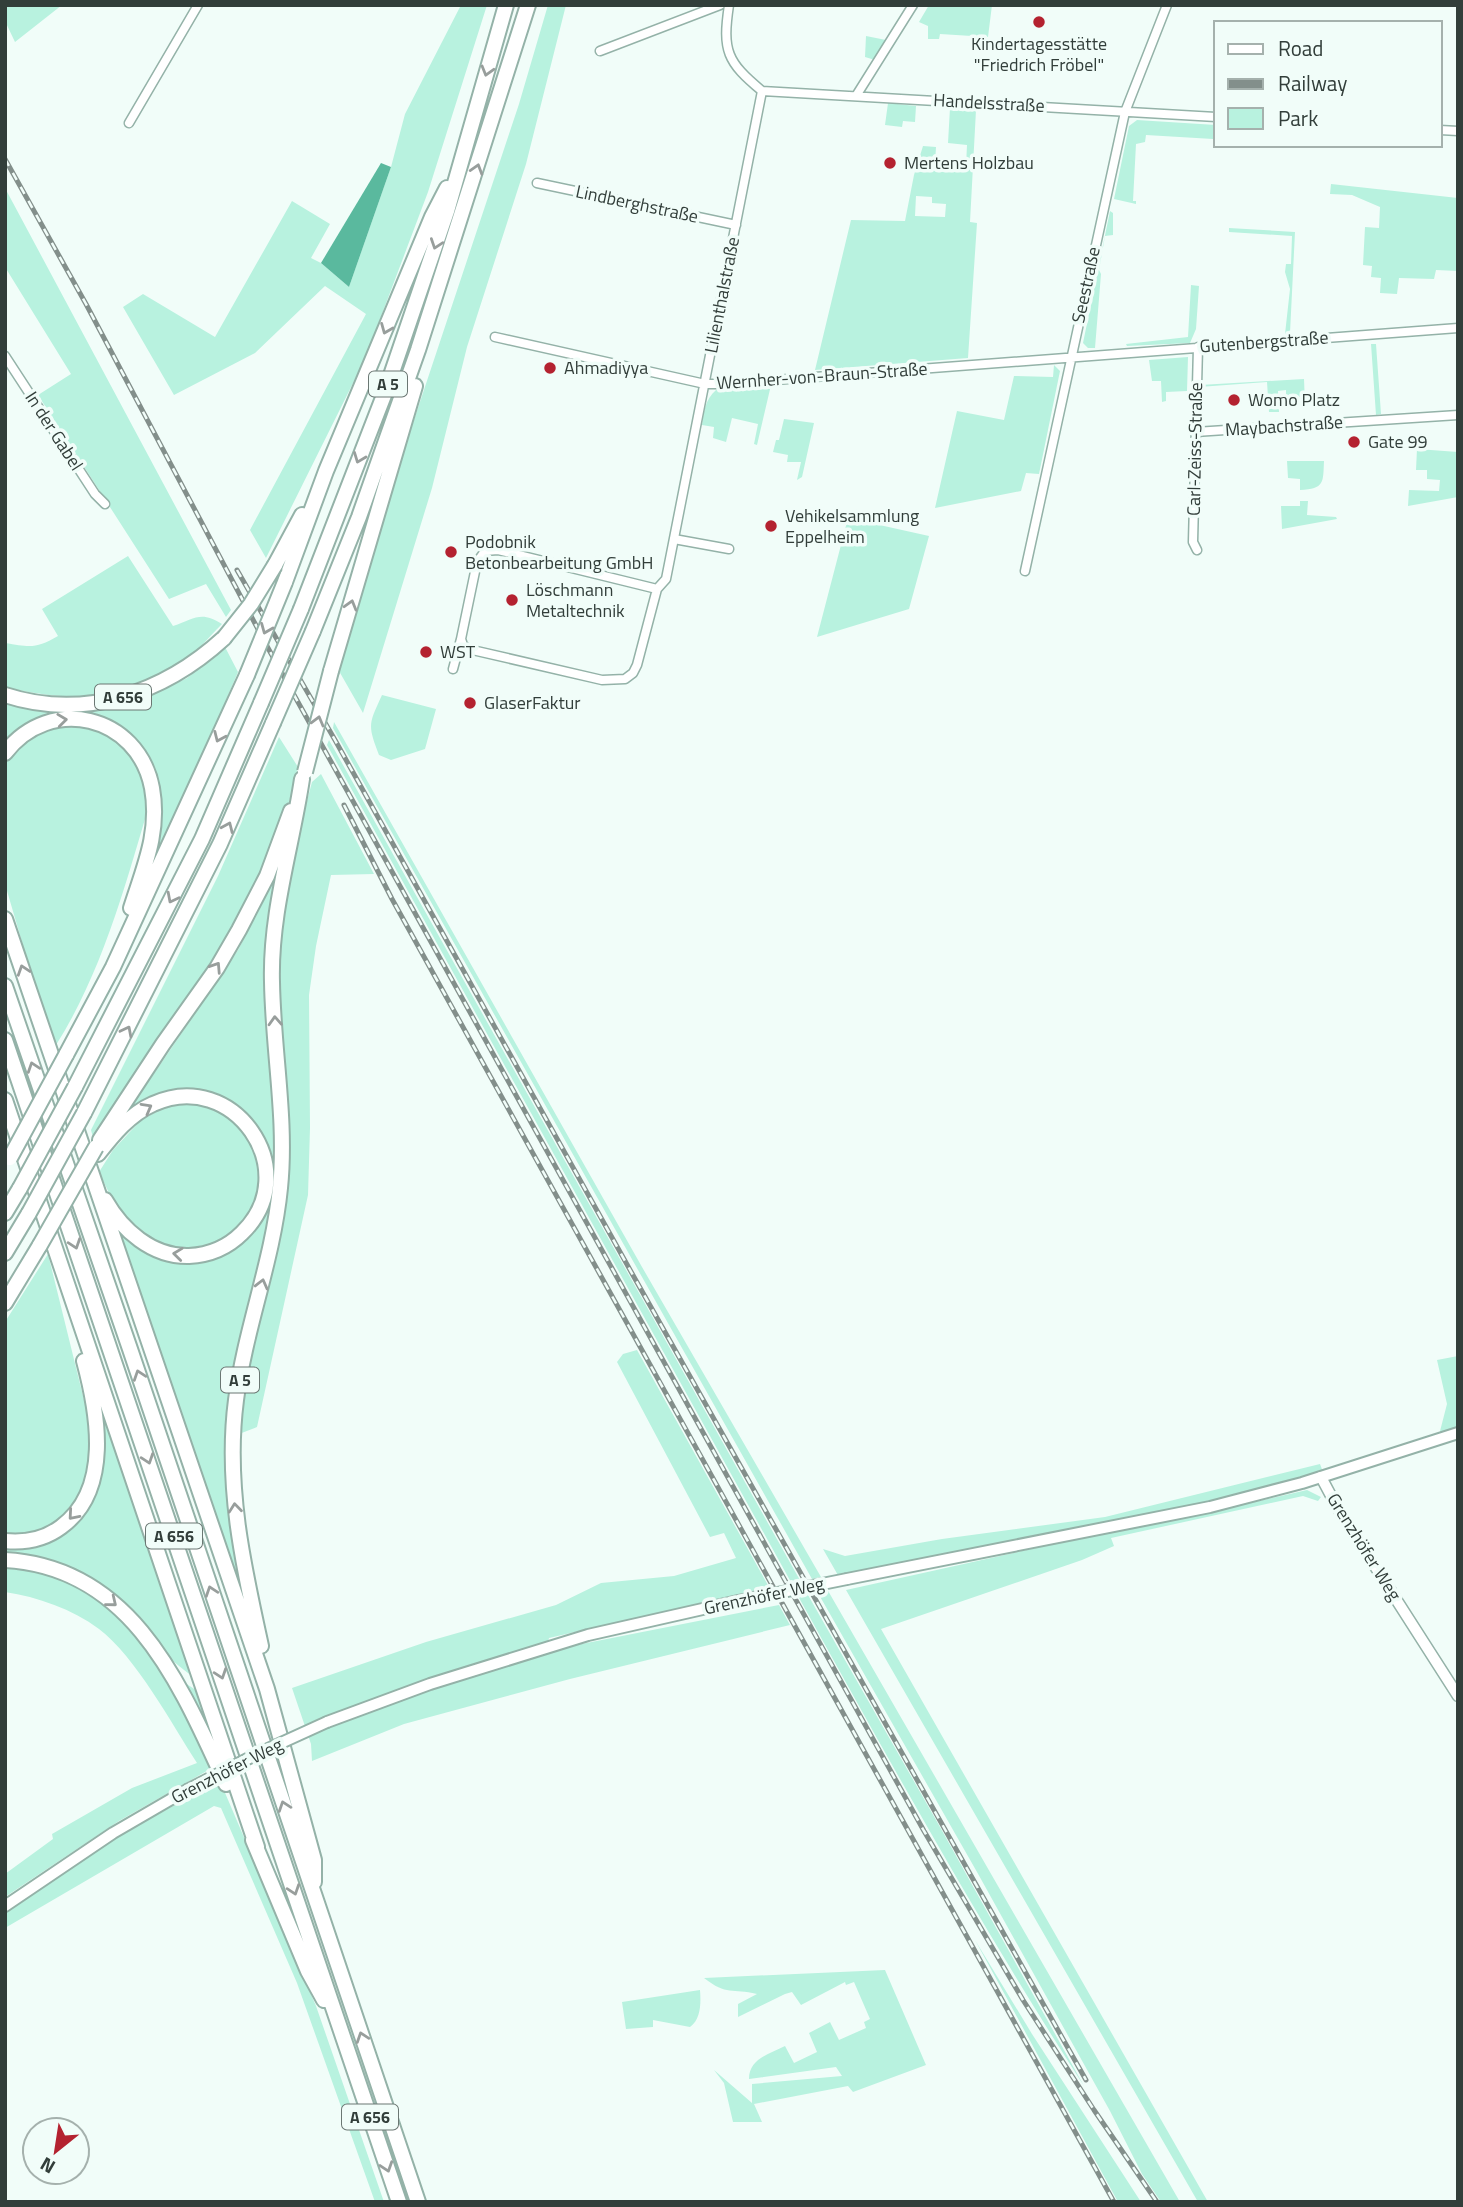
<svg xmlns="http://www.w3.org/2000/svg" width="1463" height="2207" font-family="'Titillium Web',sans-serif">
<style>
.green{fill:#b8f2df;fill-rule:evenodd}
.water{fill:#5ab99e}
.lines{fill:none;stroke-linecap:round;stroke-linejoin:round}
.minor-casing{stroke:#94b2a8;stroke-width:11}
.tertiary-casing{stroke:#94b2a8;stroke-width:13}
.secondary-casing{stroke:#94b2a8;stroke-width:14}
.motorway-casing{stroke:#94b2a8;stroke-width:18}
.minor{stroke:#fff;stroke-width:8}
.tertiary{stroke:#fff;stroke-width:10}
.secondary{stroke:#fff;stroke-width:10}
.motorway{stroke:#fff;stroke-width:14}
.rail-casing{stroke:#838f8b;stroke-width:5}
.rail{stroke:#f1fdf9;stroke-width:2.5;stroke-dasharray:8;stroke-linecap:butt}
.secondary-bridge-casing{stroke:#94b2a8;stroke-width:14;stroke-linecap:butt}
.motorway-bridge-casing{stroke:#94b2a8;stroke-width:18;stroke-linecap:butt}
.secondary-bridge{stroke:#fff;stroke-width:10}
.motorway-bridge{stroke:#fff;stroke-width:14}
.oneway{stroke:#989e9c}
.poi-dot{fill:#b42230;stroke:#f1fdf9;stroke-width:2.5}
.labels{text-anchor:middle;stroke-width:7;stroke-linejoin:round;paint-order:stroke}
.shield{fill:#f1fdf9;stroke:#6b7773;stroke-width:2}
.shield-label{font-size:16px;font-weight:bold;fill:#323e3a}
.poi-label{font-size:18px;fill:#323e3a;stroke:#f1fdf9;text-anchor:start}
.street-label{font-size:18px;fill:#323e3a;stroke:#f1fdf9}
</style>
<rect width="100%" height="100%" fill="#f1fdf9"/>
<!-- green -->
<path class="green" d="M5,5H62L15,42L5,21Z
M461,5H487L428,192L365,359L266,558L250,530L366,314L325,286L255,353L174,395L123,307L143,294L215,337L292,201L330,224L311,258L321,263L349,287L391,167L405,114Z
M548,5H566L526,164L467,347L432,488L363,713L339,671L398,468L519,104Z
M929,5H992L988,37L940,34L939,39H928V26L919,22Z
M866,36L886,40L875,60L865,57Z
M888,103L916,106L915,122L903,121L902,127L885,125Z
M950,108L976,110L970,222L977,223L968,358L815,370L851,220L905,221L914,175L923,146L936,147L935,164L966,166L967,145L948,143ZM916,196L932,197V203L946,204L945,217L915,216Z
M1137,120L1216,125V142H1214L1213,139L1146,135L1145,142L1136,144L1133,201H1136V204L1114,199L1129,126Z
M1331,184L1458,198V271L1436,270L1434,279L1399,278L1397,294L1380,293L1381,278L1371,277L1372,266L1363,265L1365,227L1379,228L1380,207L1352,195L1330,194Z
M5,188L231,610L226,617L206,584L169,599L38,395L71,374L5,267Z
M1110,211L1113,213V235L1105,236L1099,270L1101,274L1095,348H1088L1083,343Z
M1229,228L1295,232L1290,333L1285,334L1290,289L1285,272L1286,264H1291L1292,236L1229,232Z
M1191,285L1199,286L1196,329L1190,343L1127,346L1126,344L1188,337Z
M1371,344H1376L1381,414L1376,415Z
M1188,357L1187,391L1166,392V401L1162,402L1161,381H1152L1149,360Z
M1054,365L1060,371L1039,474L1026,473L1021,491L935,508L957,411L1004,420L1014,376L1053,377Z
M1304,379L1305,404L1301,405L1300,397L1286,398V390L1278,391L1279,412H1269L1267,382L1199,387L1200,385Z
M771,385L757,445L754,444L758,424L732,418L726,442L713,438L714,427L702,425C704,411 705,400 716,390Z
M784,419L814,423L802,477L797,480L801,462H787L788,455L773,452L776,440H779Z
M1417,449L1458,452V497L1408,506L1409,490L1439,491L1440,480L1427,479V470H1416Z
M1287,461H1324C1323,482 1325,489 1300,490V479L1288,478Z
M1300,501H1308L1307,515L1336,517L1337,519L1282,529L1281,506H1300Z
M848,518L929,536L909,609L817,637Z
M128,556L173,626C194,619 201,610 222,624C207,639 192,658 174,668C117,701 67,702 5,687V643C30,647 36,649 58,636L42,609Z
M225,647L238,672L182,804L156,855L154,852L160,806L156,782C129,871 106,966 56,1045L29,966L5,884V700L100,708L150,696L187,678Z
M382,695L436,709L425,749L391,760L379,755C367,724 369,724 382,695Z
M334,722L642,1267L821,1577L812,1579L333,728Z
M279,737L298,767L282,830L225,948L94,1141L91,1130L218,876Z
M329,740L801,1582L792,1584L327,745Z
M321,774L374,874L331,875L316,946L309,995L310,1128L308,1195L257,1427L226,1439L229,1509L241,1584L238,1585L117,1228L148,1254L180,1263L181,1250L144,1236L118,1212L99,1172L113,1150L141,1120L168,1106L132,1110L130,1109L238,950L274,881L266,928L265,959L312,782Z
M48,1254L85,1404H100L193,1677C186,1671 178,1666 172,1660C157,1645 146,1625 131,1610C97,1576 52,1557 5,1552V1322Z
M637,1350L769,1587L549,1638L546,1651L779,1605L790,1625L570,1679L404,1724L312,1761L311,1744L292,1688L426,1642L556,1605L601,1583L674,1576L736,1558L724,1533L710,1537L617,1362L623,1354Z
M1458,1356V1429L1439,1435L1447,1404L1437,1360Z
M1320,1464L1323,1472L1205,1504L839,1577L823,1549L845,1556L942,1539L1105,1517Z
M1307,1490L1321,1497L1318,1501L1303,1496L1111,1538L1114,1546L1082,1560L881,1629L1208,2202H1198L846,1590L1108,1532L1175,1520Z
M5,1567C123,1576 167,1675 212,1768L119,1821L5,1897V1874L53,1839L52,1834L132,1788L197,1763C172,1724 135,1656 99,1629C72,1609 38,1597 5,1592Z
M827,1589L1180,2202H1161L1142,2174L1110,2111L977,1872L818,1593Z
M808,1595L940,1827L1084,2086C981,1927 890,1762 798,1596Z
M185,1683L199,1692L213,1737Z
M220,1781L316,2006L384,2202H375L297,1983L221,1808L214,1806L5,1928V1912L115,1837Z
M975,1940L1032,2034L1141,2202H1118Z
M885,1970L926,2065L853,2092L848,2086L754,2104L762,2122H733L724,2083L714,2070L752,2103V2084L842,2076L836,2067L749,2079C749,2059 769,2054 785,2046L794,2063L817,2052L809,2033L830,2022L839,2040L866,2028L864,2022L870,2019L854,1982L846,1985L845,1982L801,2005L792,1992L785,1994L738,2017V2004L757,1994C732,1988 727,1996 704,1978Z
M700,1990C701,2003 701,2019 690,2027L653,2020V2027L626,2029L622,2002Z"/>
<!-- water -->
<path class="water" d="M381,163L391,167L349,287L321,263Z"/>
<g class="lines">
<!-- minor casing -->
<g class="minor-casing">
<path id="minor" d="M729,5C722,51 727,62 762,91
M600,51L720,5
M762,91L1216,117
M856,96L913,5
M129,123L198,5
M1440,130L1458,131
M537,183L736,225
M495,337L705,384H724L1458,328
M5,356L95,494L105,504
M1195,432L1458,415
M674,539L729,549
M1197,550L1193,542L1198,347
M1025,571L1125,112L1167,5
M657,589L498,550L485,551L477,562L461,639L463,645L468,649L602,680L625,679L633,673L637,665L657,589L666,579L762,91
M453,669L461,639"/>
</g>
<!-- tertiary casing -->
<g class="tertiary-casing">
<path id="tertiary" d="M1321,1477L1337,1507L1458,1696"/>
</g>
<!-- secondary casing -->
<g class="secondary-casing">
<path id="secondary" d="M847,1579L1210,1507L1302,1483L1458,1433
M327,1722L430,1684L588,1635L738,1601
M5,1906L113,1833L187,1790"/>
</g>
<!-- motorway casing -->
<g class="motorway-casing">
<path id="motorway" d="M275,565L302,515
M285,582L326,471L432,217L447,188
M301,609L386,390L447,211L506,5
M313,631L359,517L418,350L528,5
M331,671L415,386
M5,695C85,721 164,693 224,638
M5,753C50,694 138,715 152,788C160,832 144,867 131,908
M5,919L267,1689L314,1860V1882
M5,986L130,1349L418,2202
M5,1040L399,2202
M66,1055L113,967L247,675
M75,1087L202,839L261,703
M5,1100L257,1847
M84,1113L220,844L273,723
M100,1140L163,1044L217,968L239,930L267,876L291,811
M98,1154C113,1135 130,1114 153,1104C233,1067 306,1171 242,1233C227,1248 210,1255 189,1256C152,1257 122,1230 105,1200
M5,1213L20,1188
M5,1253L29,1213
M5,1303L40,1245
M5,1541C25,1543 45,1539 61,1527C112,1490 98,1413 84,1361
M5,1560C132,1567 180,1684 226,1784
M261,1646C243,1565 225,1484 236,1400C245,1329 273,1260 280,1188C287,1120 273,1051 272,982C270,913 292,846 302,779
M253,1840L308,1971L324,2000"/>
</g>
<!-- minor -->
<use href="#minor" class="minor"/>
<!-- tertiary -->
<use href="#tertiary" class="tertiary"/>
<!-- secondary -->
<use href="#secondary" class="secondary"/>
<!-- motorway -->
<use href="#motorway" class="motorway"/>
<!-- rail casing -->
<g class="rail-casing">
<path id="rail" d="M5,159L86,304L268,648L924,1831L1023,2000L1094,2110L1157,2202
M237,570L335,740L634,1277L1086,2080
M344,805L392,899L1114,2202"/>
</g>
<!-- rail -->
<use href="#rail" class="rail"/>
<!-- secondary-bridge casing -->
<g class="secondary-bridge-casing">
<path id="secondary-bridge" d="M738,1601L847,1579
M187,1790L259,1753L327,1722"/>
</g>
<!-- motorway-bridge casing -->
<g class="motorway-bridge-casing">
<path id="motorway-bridge" d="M224,638L251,604L275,565
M247,675L285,582
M261,703L301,609
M273,723L313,631
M305,772L331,671
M10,1158L66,1055
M20,1188L75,1087
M29,1213L84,1113
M40,1245L96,1147"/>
</g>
<!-- secondary-bridge -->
<use href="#secondary-bridge" class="secondary-bridge"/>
<!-- motorway-bridge -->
<use href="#motorway-bridge" class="motorway-bridge"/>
</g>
<!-- one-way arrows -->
<defs><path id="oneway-chevron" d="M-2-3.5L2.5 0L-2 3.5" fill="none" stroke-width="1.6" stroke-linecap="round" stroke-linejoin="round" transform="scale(1.75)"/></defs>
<g class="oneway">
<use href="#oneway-chevron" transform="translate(487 71) rotate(106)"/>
<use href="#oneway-chevron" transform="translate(477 169) rotate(-73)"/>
<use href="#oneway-chevron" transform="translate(436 244) rotate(109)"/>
<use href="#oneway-chevron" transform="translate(386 329) rotate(112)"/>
<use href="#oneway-chevron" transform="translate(359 458) rotate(111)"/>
<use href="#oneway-chevron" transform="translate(351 605) rotate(-74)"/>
<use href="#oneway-chevron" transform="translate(266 629) rotate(112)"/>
<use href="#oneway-chevron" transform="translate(62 720) rotate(-7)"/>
<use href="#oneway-chevron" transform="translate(318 721) rotate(-75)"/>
<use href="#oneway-chevron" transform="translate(219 737) rotate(114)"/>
<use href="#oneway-chevron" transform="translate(228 827) rotate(-66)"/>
<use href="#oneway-chevron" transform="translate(172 898) rotate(117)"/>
<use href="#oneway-chevron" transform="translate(216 967) rotate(-57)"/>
<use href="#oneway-chevron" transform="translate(23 970) rotate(-108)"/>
<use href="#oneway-chevron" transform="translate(275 1021) rotate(-93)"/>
<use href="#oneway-chevron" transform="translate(127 1031) rotate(-63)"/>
<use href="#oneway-chevron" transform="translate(33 1067) rotate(-109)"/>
<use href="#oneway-chevron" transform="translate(147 1108) rotate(-29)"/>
<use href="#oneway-chevron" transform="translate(75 1244) rotate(71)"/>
<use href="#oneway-chevron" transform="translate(178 1254) rotate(-173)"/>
<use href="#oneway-chevron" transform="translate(262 1284) rotate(-76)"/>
<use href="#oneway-chevron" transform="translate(139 1375) rotate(-109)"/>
<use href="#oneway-chevron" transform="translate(148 1459) rotate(71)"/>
<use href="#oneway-chevron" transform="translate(235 1508) rotate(-96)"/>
<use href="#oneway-chevron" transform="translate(73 1515) rotate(131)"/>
<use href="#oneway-chevron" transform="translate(211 1591) rotate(-109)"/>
<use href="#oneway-chevron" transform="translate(112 1602) rotate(39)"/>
<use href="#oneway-chevron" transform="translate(221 1674) rotate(71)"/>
<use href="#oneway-chevron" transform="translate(284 1806) rotate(-109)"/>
<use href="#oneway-chevron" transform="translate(294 1890) rotate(71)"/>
<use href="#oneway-chevron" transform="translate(362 2037) rotate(-109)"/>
<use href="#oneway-chevron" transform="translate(387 2167) rotate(72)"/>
</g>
<!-- markers -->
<g class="poi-dot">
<circle cx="1039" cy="22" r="7"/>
<circle cx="890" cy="163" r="7"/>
<circle cx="550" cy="368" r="7"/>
<circle cx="1234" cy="400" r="7"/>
<circle cx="1354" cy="442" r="7"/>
<circle cx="771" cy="526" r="7"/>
<circle cx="451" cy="552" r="7"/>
<circle cx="512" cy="600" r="7"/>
<circle cx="426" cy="652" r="7"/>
<circle cx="470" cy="703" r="7"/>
</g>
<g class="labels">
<!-- shield labels -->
<g class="shield">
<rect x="369" y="371.5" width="38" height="25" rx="5"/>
<rect x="95" y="684.5" width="56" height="25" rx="5"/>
<rect x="221" y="1367.5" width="38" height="25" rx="5"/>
<rect x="146" y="1523.5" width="56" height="25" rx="5"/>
<rect x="342" y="2104.5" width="56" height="25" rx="5"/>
</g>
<g class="shield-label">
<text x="388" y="390">A 5</text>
<text x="123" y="703">A 656</text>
<text x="240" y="1386">A 5</text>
<text x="174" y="1542">A 656</text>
<text x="370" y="2123">A 656</text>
</g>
<!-- poi labels -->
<g class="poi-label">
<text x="1039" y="50" text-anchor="middle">Kindertagesstätte<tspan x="1039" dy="21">"Friedrich Fröbel"</tspan></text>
<text x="904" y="169">Mertens Holzbau</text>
<text x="564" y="374">Ahmadiyya</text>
<text x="1248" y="406">Womo Platz</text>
<text x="1368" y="448">Gate 99</text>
<text x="785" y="522">Vehikelsammlung<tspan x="785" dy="21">Eppelheim</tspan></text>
<text x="465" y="548">Podobnik<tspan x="465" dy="21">Betonbearbeitung GmbH</tspan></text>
<text x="526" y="596">Löschmann<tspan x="526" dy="21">Metaltechnik</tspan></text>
<text x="440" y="658">WST</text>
<text x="484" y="709">GlaserFaktur</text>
</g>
<!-- street labels -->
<g class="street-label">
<text transform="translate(989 103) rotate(3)" y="6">Handelsstraße</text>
<text transform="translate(637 204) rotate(12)" y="6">Lindberghstraße</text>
<text transform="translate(1086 285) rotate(-78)" y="6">Seestraße</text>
<text transform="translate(722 295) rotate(-79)" y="6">Lilienthalstraße</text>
<text transform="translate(1264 342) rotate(-4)" y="6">Gutenbergstraße</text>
<text transform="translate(822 376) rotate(-4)" y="6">Wernher-von-Braun-Straße</text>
<text transform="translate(1284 426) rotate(-4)" y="6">Maybachstraße</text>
<text transform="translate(54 431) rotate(57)" y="6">In der Gabel</text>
<text transform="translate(1195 449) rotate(-89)" y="6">Carl-Zeiss-Straße</text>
<text transform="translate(1364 1547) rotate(58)" y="6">Grenzhöfer Weg</text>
<text transform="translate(764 1596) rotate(-12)" y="6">Grenzhöfer Weg</text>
<text transform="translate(227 1771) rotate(-27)" y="6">Grenzhöfer Weg</text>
</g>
</g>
<!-- border -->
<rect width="1463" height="2207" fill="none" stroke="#323e3a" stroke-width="14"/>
<!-- legend -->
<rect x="1214" y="21" width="228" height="126" fill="#f1fdf9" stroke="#a5b1ad" stroke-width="2"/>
<rect x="1228" y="44" width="35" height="10" fill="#ffffff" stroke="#a5b1ad" stroke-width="2"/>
<text x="1278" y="56" font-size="21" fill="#323e3a">Road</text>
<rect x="1228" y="79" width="35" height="10" fill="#838f8b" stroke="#a5b1ad" stroke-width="2"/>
<text x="1278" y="91" font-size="21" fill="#323e3a">Railway</text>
<rect x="1228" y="108" width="35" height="21" fill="#b8f2df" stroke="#a5b1ad" stroke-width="2"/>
<text x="1278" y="126" font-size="21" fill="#323e3a">Park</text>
<!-- north arrow -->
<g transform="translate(56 2151) rotate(210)"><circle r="33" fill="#f1fdf9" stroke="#a5b1ad" stroke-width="2"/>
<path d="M0-5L12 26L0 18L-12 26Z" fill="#b42230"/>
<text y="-10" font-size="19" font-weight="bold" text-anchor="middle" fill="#323e3a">N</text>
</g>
</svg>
